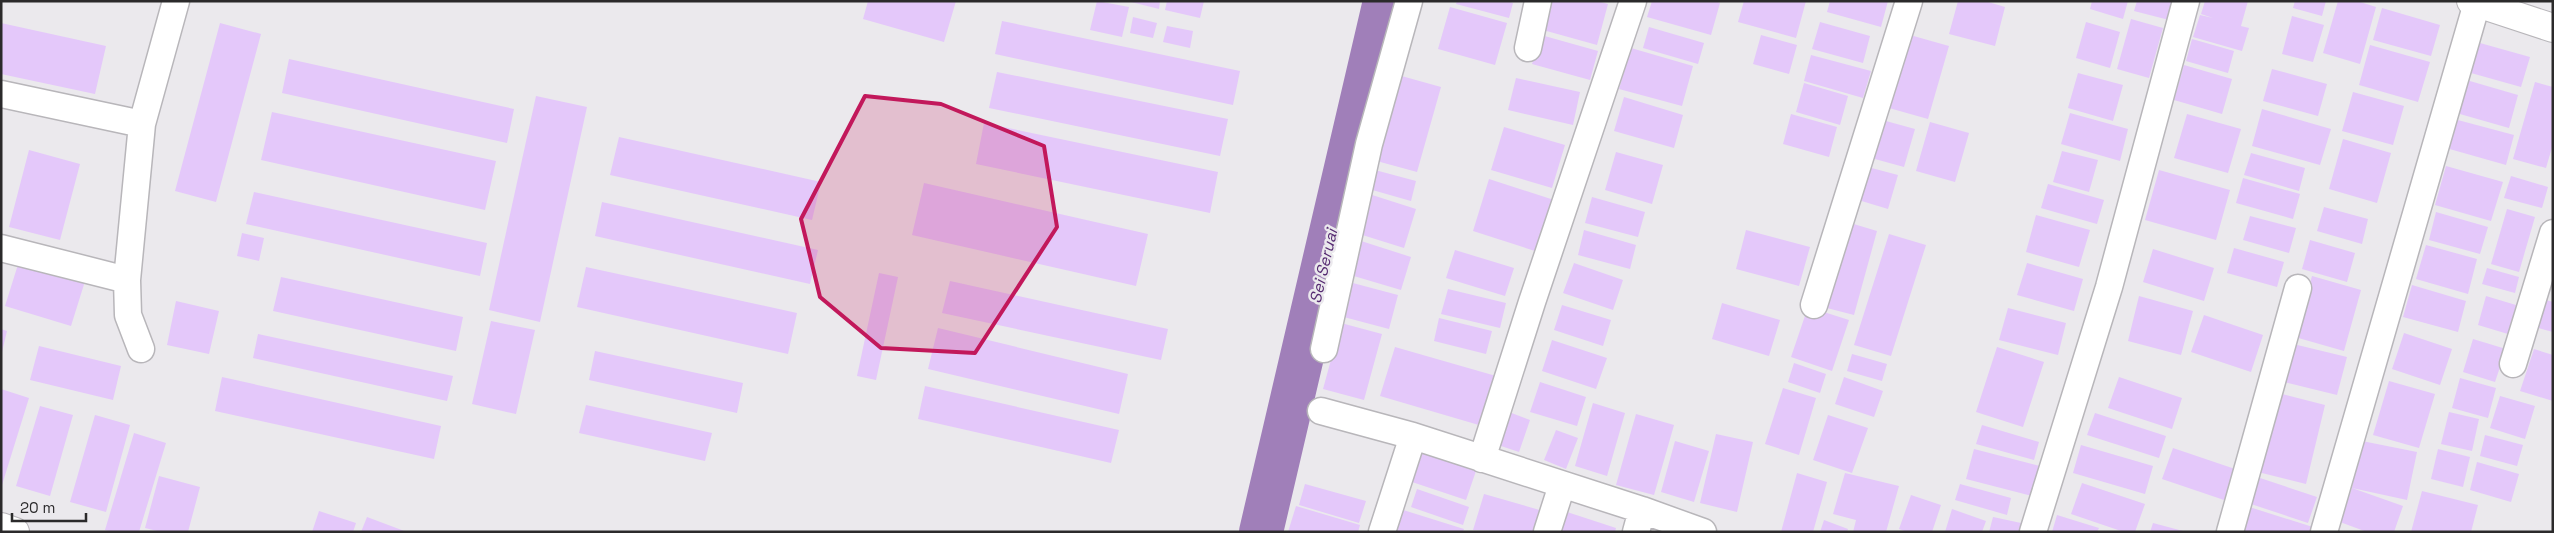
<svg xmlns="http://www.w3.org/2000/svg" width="2554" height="533" font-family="'Space Grotesk',sans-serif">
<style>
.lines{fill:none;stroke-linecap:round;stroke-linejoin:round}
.river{stroke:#a07fb9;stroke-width:44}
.building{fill:#e4c8fa}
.minor-casing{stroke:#b8b6ba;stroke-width:29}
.tertiary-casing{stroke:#b8b6ba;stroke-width:30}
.secondary-casing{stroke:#b8b6ba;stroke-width:30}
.minor{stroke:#fff;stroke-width:26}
.tertiary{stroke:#fff;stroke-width:28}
.secondary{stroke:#fff;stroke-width:28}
.marked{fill:#c2185b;fill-opacity:0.2;stroke:#c2185b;stroke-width:4;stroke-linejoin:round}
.labels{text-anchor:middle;stroke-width:5;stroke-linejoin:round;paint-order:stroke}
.water-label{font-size:16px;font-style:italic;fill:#572c73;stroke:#ebe9ed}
</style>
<rect width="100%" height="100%" fill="#ebe9ed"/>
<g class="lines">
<!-- river -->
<path class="river" d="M1261,532L1385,1"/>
</g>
<!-- building -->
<path class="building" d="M868,1H956L944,42L863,19Z
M1097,1L1129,7L1122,37L1090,30Z
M1127,1H1160L1159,9Z
M1167,1H1204L1200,18L1165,10Z
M1457,1H1507L1513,3L1509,18L1456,4Z
M1551,1H1597L1608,4L1597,45L1543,30Z
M1652,1H1715L1720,3L1711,35L1647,17Z
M1744,1H1806L1796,38L1738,22Z
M1830,1H1888L1881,27L1827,12Z
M1958,1H1985L2005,7L1995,46L1949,34Z
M2092,1H2128L2123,19L2090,9Z
M2137,1H2178L2173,21L2134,11Z
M2205,1H2248L2241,26L2249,28L2242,51L2193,37L2200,15L2213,18L2201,14Z
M2295,1H2326L2322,16L2293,8Z
M2338,1H2357L2376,7L2360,64L2323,53Z
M1450,7L1507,23L1495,65L1438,49Z
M2382,8L2440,25L2431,56L2373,40Z
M2292,16L2324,25L2313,62L2282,54Z
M1133,17L1157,23L1153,38L1130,33Z
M2131,19L2163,28L2149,78L2117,69Z
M1002,21L1240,71L1233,105L995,54Z
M1820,22L1870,36L1863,63L1812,49Z
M2086,22L2120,32L2110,68L2076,58Z
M1,23L106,46L95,94L1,74Z
M220,23L261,34L216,202L175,191Z
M1167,26L1193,31L1190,48L1163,42Z
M1649,27L1704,43L1698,64L1643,48Z
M1541,35L1598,51L1590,80L1532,64Z
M1761,35L1797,45L1789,74L1753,64Z
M1910,35L1949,46L1928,119L1889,108Z
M2192,39L2234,51L2228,73L2186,61Z
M2480,43L2530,57L2521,87L2471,73Z
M2370,45L2430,62L2418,102L2359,85Z
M1631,48L1693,66L1682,106L1619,89Z
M1811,55L1871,71L1863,98L1804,81Z
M289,59L514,109L507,143L282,93Z
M2184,65L2232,79L2222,114L2174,100Z
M2272,69L2327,84L2318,116L2263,101Z
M997,72L1228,119L1220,156L989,108Z
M2078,73L2123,85L2113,121L2068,108Z
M1398,75L1441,87L1417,172L1373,160Z
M1516,78L1580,92L1573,125L1508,110Z
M2463,79L2518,95L2509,128L2453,112Z
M2535,82L2553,87V144L2546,168L2513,159Z
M1804,83L1848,96L1840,125L1796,112Z
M2353,92L2404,106L2393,145L2342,131Z
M536,96L587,107L540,322L489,310Z
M1624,97L1683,115L1674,148L1614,131Z
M2262,109L2331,129L2320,165L2252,146Z
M272,112L496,161L485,210L261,160Z
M2070,113L2128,129L2120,161L2061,144Z
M1791,114L1837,127L1829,157L1783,144Z
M2187,114L2241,129L2228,173L2174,158Z
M1875,118L1915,129L1904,167L1864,156Z
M2454,119L2514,135L2506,165L2446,148Z
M1930,122L1969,133L1955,182L1916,171Z
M984,123L1218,172L1210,213L976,164Z
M1504,127L1565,145L1552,188L1491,170Z
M619,137L821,182L812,220L610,175Z
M2343,139L2391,153L2377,203L2329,189Z
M29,150L80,164L60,240L9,227Z
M2062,151L2098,160L2089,192L2053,182Z
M1616,152L1663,165L1652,204L1605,190Z
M2251,153L2305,168L2299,191L2244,175Z
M1864,166L1898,175L1888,209L1855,199Z
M2446,166L2503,182L2491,221L2435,205Z
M1375,170L1416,181L1411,201L1369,189Z
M2159,170L2230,190L2216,240L2145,220Z
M2511,176L2548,187L2542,208L2504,198Z
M2243,178L2300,194L2293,219L2236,203Z
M1489,179L1554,200L1538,252L1473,231Z
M924,183L1148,234L1136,286L912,235Z
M2048,184L2104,200L2097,224L2041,208Z
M254,192L487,243L480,276L246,224Z
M1369,194L1416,209L1404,248L1356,233Z
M1592,197L1645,212L1638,237L1585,223Z
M602,202L818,250L810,284L595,236Z
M2324,207L2368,219L2362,244L2317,231Z
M2507,209L2535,217L2519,272L2491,264Z
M2436,212L2488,227L2480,254L2429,240Z
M2036,215L2090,230L2079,267L2026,252Z
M2250,216L2296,228L2289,253L2243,240Z
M1847,222L1877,231L1854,315L1823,307Z
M1584,230L1636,245L1630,269L1578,255Z
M1746,230L1810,247L1799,286L1736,269Z
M242,233L264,238L259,261L237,256Z
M1889,234L1926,245L1891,356L1854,345Z
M1358,240L1411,257L1401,290L1347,274Z
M2310,240L2355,253L2347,282L2302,269Z
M2426,245L2477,259L2468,294L2416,279Z
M2234,248L2284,262L2277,287L2227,273Z
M2153,249L2214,268L2204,301L2143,282Z
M1455,250L1514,268L1505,296L1446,278Z
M20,258L86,278L71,326L5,306Z
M1574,263L1623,280L1613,310L1563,293Z
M2027,263L2083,279L2074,311L2017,295Z
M586,267L797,313L788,354L577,307Z
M2487,268L2519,277L2515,293L2482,284Z
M879,273L898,277L876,380L857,376Z
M2312,276L2361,290L2344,351L2295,337Z
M281,277L463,317L456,351L273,311Z
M950,281L1168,329L1161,360L942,313Z
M1349,282L1398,295L1389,329L1340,316Z
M2412,285L2466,301L2458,332L2403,317Z
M1448,289L1506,303L1500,328L1441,314Z
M2139,296L2193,311L2181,355L2128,341Z
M2486,296L2516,305L2508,334L2478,325Z
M2539,298L2553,302V332L2531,326Z
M176,301L219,311L209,354L167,345Z
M1722,303L1780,320L1769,356L1712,339Z
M1562,305L1611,320L1603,346L1554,330Z
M1808,307L1849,320L1832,371L1791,357Z
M2008,308L2066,323L2058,355L1999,340Z
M2204,315L2263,335L2251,372L2191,352Z
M1439,318L1492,331L1486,354L1434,341Z
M491,321L535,330L516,414L472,404Z
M1341,323L1382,334L1364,400L1323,389Z
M938,328L1128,374L1119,414L928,369Z
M1,329L7,331L2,352H1Z
M2404,333L2452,349L2440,385L2392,369Z
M258,334L453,376L447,401L253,358Z
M2473,339L2506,349L2495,382L2463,372Z
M1552,340L1607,358L1596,389L1542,371Z
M2285,342L2347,357L2337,395L2276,380Z
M39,346L121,366L113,400L30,380Z
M1395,347L1503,378L1489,428L1380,396Z
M1997,347L2044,362L2023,427L1976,412Z
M2534,349L2553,355V401L2520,391Z
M595,351L743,383L737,413L589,380Z
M1852,354L1887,364L1882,381L1847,371Z
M1794,363L1826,374L1820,393L1788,382Z
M222,377L441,426L434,459L215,411Z
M1844,377L1883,391L1874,417L1835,404Z
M2119,377L2182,398L2172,429L2108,408Z
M2460,378L2496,388L2488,418L2452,408Z
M2389,381L2435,394L2419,448L2373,435Z
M1540,382L1586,397L1577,426L1530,412Z
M925,386L1119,430L1111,463L918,419Z
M1783,388L1816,398L1799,455L1765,444Z
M1,389L29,398L2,485H1Z
M2270,391L2325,405L2306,484L2250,470Z
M2500,396L2535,406L2525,439L2490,428Z
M1593,403L1625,413L1607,476L1575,466Z
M586,405L712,433L705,461L579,433Z
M40,406L73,415L50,496L16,486Z
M1509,412L1530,420L1519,452L1498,445Z
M2449,412L2479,419L2472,451L2441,444Z
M2095,413L2166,436L2159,458L2087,435Z
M1636,414L1674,425L1654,495L1616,485Z
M95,415L130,425L106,512L70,502Z
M1828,415L1868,428L1852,473L1813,460Z
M1982,425L2039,442L2034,460L1976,444Z
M1556,430L1578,438L1566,469L1544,460Z
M134,433L166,443L139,532H112L105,530Z
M1716,434L1753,442L1737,512L1700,503Z
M2485,435L2523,445L2517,466L2480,456Z
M1675,441L1709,451L1694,502L1661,492Z
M2362,441L2417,452L2407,500L2352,488Z
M2081,445L2153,466L2145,494L2073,473Z
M2173,448L2238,470L2227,501L2162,479Z
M1974,449L2040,466L2032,496L1966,479Z
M2438,449L2470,457L2463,487L2431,479Z
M1423,452L1476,471L1466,500L1412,482Z
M2477,462L2519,474L2511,502L2470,490Z
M1797,473L1827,482L1813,532H1781Z
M1845,473L1899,486L1886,532H1853L1856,520L1833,514Z
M2251,475L2317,497L2308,523L2242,501Z
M159,476L200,487L188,532H161L145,528Z
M2082,483L2145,504L2135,532H2124L2071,514Z
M1305,484L1366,501L1359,523L1299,505Z
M1960,484L2011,498L2007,515L1955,500Z
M2352,488L2403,506L2394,532H2367L2340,522Z
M1417,489L1469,507L1463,525L1411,507Z
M2422,491L2478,505L2471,532H2411Z
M1484,494L1550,513L1544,532L1473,530Z
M1911,495L1941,505L1932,532H1907L1899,529Z
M2243,505L2316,528L2314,532H2234Z
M1296,506L1360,525L1358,532H1288Z
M1400,509L1464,529L1463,532H1393Z
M1952,509L1986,521L1982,532H1945Z
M319,511L356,523L353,532H312Z
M1564,511L1616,528L1615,532H1558Z
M2057,515L2099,528L2097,532H2052Z
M367,517L407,532H361Z
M1993,517L2021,523L2019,532H1989Z
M1824,520L1848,529L1847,532H1820Z
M2153,523L2183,531V532H2150Z"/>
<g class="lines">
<!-- minor casing -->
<g class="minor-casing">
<path id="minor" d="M1528,48L1538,1
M1,94L142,124
M1,248L127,280L142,124L176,1
M127,280L128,315L141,349
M1814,305L1909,1
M1324,349L1369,144L1409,1
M2513,364L2553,233
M1321,411L1413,436
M1482,459L1532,302L1633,1
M1382,532L1413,436L1642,510L1703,532
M1547,532L1562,485
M1636,532L1642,510
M2033,532L2109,287L2186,1
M2230,532L2298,288
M2324,532L2477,3"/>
</g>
<!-- tertiary casing -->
<g class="tertiary-casing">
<path id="tertiary" d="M1,527L15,532"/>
</g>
<!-- secondary casing -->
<g class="secondary-casing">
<path id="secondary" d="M2471,1L2553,28"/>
</g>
<!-- minor -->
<use href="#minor" class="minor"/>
<!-- tertiary -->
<use href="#tertiary" class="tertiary"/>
<!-- secondary -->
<use href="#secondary" class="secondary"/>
</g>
<!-- marked area -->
<path class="marked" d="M865,96L941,104L1044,146L1057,227L975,353L881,348L820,297L801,219Z"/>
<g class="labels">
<!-- water labels -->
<g class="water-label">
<text transform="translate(1323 266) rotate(-77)" y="6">Sei Seruai</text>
</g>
</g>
<!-- border -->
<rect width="2554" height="533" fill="none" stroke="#2b2a2b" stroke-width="5"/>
<!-- scale -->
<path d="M12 513v8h74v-8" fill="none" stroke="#2b2a2b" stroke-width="2.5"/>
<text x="20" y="513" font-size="15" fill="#2b2a2b" stroke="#ebe9ed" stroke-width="4" paint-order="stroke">20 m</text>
</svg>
